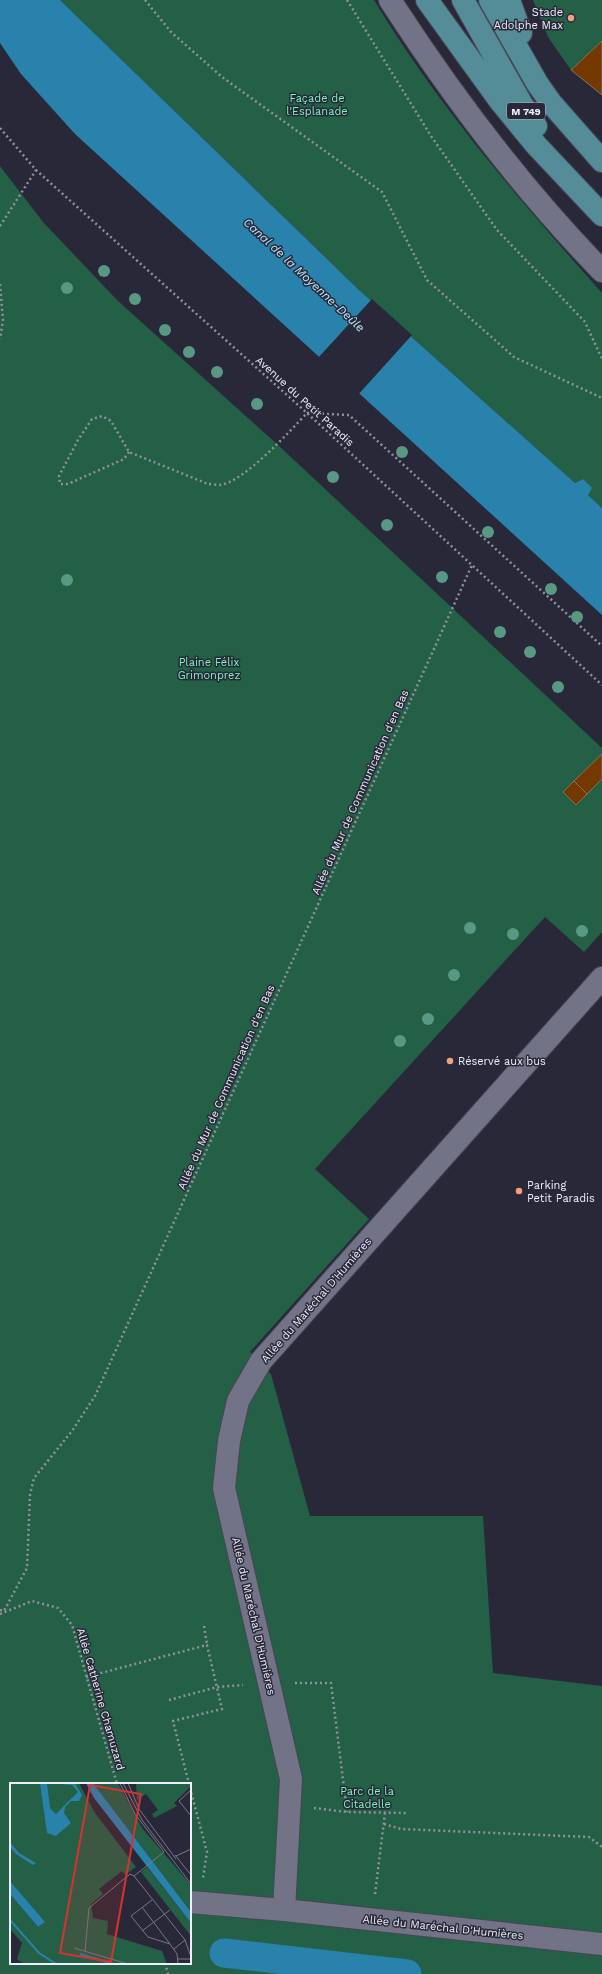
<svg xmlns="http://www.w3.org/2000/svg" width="602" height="1974" font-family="'Work Sans',sans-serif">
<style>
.green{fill:#236046;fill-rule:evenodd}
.water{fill:#2882ac}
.pier{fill:#282838}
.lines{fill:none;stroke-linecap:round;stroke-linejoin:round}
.canal{stroke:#2882ac;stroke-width:29}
.building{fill:#753800;stroke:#857266}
.minor-casing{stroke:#464654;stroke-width:24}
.major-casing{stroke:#464654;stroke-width:24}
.path{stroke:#90919e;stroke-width:2.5;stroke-dasharray:2 3;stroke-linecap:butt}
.minor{stroke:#737387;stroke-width:22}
.major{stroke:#548c97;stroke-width:22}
.tree{fill:#579982}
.poi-dot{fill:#f2a07f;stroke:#282838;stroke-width:1.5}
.labels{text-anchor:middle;stroke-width:3;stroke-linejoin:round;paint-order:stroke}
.shield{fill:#282838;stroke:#b3b3c0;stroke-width:1}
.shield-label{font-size:10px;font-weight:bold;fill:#eeeffa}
.poi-label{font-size:11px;fill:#eeeffa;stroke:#282838;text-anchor:start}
.park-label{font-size:11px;fill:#7ef5be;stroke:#282838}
.street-label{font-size:11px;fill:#eeeffa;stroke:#282838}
.water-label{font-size:12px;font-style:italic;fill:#bee7fe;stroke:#282838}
.inset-river{fill:none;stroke:#2882ac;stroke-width:2}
.inset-road{fill:none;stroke:#777886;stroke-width:1}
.view{fill:#d73232;fill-opacity:0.15;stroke:#d73232;stroke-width:2}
.inset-edge{fill:none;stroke:#eeeffa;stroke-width:2}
</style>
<rect width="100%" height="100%" fill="#282838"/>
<!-- green -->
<path class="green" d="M60,0H374C438,106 520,201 602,293V508L588,495L583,479L575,483L358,289Z
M533,0H602V41L571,70L548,37Z
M0,166L43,222L118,301L278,445L602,748V932L584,952L545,917L315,1169L369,1219L250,1352L271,1374L310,1516H483L493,1673L602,1686V1974H0ZM11,1784H190V1963H11Z"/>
<!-- water -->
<path class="water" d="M0,0H60L358,289L575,483L583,479L592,488L588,495L602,508V615L75,134L21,74L0,43Z"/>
<!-- pier -->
<path class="pier" d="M372,299L412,335L357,396L317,359Z"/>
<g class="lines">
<!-- canal -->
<path class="canal" d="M224,1953L407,1974"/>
</g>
<!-- building -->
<path class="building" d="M602,41V95L571,70Z
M602,754V779L587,794L574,781Z
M574,781L587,794L576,805L563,792Z"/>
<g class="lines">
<!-- minor casing -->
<g class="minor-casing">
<path id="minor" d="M390,0C452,96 522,189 602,271
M190,1902L284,1910L602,1944
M284,1910L291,1779L224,1488L229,1441L238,1401L261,1361L602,978"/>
</g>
<!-- major casing -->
<g class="major-casing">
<path id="major" d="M427,0L500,101L536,145L602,215
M463,0L521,103L536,126
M490,0L537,83L551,103L602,161
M509,0L521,33"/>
</g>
<!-- path -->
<path class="path" d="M145,0L171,32L222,77L382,192L427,280L514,357L602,398
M347,0L431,136L497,230L585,322L602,359
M0,128L36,170L307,413L602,685
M0,226L36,170
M0,284L3,320L0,339
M129,452L124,459L68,484H60L59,476L78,440L92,419L102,416L111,421L129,452L208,484C211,484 216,485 220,485C244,482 290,431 307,413L349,415L602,646
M0,1610L4,1611L27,1568L30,1495L34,1478L72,1431L95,1396L472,565
M0,1614L32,1601L58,1608L72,1625L117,1784
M204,1626L207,1645
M86,1677L207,1645L222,1709L173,1721L189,1784
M295,1683H331L347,1812
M169,1700L217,1687L243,1685
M190,1788L207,1852L203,1878
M314,1808L347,1812L407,1813
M384,1824L401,1829L589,1837L602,1847
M375,1894L385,1813
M165,1963L168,1974"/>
<!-- minor -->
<use href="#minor" class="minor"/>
<!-- major -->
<use href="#major" class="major"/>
</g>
<!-- trees -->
<g class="tree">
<circle cx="104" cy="271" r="6"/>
<circle cx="67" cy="288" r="6"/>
<circle cx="135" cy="299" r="6"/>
<circle cx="165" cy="330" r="6"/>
<circle cx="189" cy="352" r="6"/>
<circle cx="217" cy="372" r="6"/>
<circle cx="257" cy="404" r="6"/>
<circle cx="402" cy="452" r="6"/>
<circle cx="333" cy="477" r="6"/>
<circle cx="387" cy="525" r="6"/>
<circle cx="488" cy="532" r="6"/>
<circle cx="442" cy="577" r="6"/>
<circle cx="67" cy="580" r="6"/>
<circle cx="551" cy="589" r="6"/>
<circle cx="577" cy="617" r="6"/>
<circle cx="500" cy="632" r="6"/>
<circle cx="530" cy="652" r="6"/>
<circle cx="558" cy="687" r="6"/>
<circle cx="470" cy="928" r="6"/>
<circle cx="582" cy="931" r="6"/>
<circle cx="513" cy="934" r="6"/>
<circle cx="454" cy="975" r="6"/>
<circle cx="428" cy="1019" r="6"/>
<circle cx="400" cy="1041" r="6"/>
</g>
<!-- markers -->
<g class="poi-dot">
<circle cx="571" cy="18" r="4"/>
<circle cx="450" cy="1061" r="4"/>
<circle cx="519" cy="1191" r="4"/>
</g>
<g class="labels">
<!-- shield labels -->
<rect class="shield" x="507" y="103" width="38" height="16" rx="3"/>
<g class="shield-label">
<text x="526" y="115">M 749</text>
</g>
<!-- poi labels -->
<g class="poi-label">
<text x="563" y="16" text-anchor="end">Stade<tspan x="563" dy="13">Adolphe Max</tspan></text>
<text x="458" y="1065">Réservé aux bus</text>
<text x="527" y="1189">Parking<tspan x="527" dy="13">Petit Paradis</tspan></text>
</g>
<!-- park labels -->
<g class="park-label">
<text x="317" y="102">Façade de<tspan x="317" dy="13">l'Esplanade</tspan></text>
<text x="209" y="666">Plaine Félix<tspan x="209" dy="13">Grimonprez</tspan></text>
<text x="367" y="1795">Parc de la<tspan x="367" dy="13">Citadelle</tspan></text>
</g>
<!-- street labels -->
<g class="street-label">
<text transform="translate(305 401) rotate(42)" y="4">Avenue du Petit Paradis</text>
<text transform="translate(360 792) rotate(-66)" y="4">Allée du Mur de Communication d'en Bas</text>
<text transform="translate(226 1087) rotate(-66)" y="4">Allée du Mur de Communication d'en Bas</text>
<text transform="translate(316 1300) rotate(-49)" y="4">Allée du Maréchal D'Humières</text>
<text transform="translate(254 1616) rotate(77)" y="4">Allée du Maréchal D'Humières</text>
<text transform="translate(101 1699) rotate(74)" y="4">Allée Catherine Chamuzard</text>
<text transform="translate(443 1927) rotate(6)" y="4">Allée du Maréchal D'Humières</text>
</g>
<!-- water labels -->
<g class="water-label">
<text transform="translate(304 275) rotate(43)" y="4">Canal de la Moyenne-Deûle</text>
</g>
</g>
<!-- overview -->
<g transform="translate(10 1783)">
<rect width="181" height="181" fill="#282838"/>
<path d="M0,0H69L85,30L126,84L115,92L112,88L89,106L93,111L81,121L83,135L98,138L97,151L152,168L157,181H14L7,176L12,160L0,146V111L28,144L34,139L0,98ZM83,0H108L132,45L181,102V129ZM126,0H181V3L164,20L167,23L144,35L142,31L148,27L136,11L127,17ZM137,84L181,140V153L131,89Z" fill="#236046"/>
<path d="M30,0H37L40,25L46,31L68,9L62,2L40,0H65L72,12L69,18H61L55,24L54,30L61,40L46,53L37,50ZM76,0H83L181,129V140L84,15ZM0,59L9,70L26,80L23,82L6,71L0,64ZM0,98L35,139L28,144L0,111Z" fill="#2882ac"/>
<path class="inset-river" d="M0,137L29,170L46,181M70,171L103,181"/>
<path class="inset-road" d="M110,0L125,31L154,69M113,0L132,37L181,101M118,0L129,26L166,76M181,7L169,18L181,33M165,72L181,92M166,73L181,66M124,93L175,157L181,174M124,93L154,69M132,124L160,161L138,154L121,133L142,117M132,148L160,127M160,161L167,171L168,181M64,165L118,181M164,166L175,157M75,168L79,125L120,91L124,93M168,176H181"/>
<path class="view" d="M80,2L131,11L101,179L50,170Z"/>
<rect width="181" height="181" class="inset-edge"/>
</g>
</svg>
